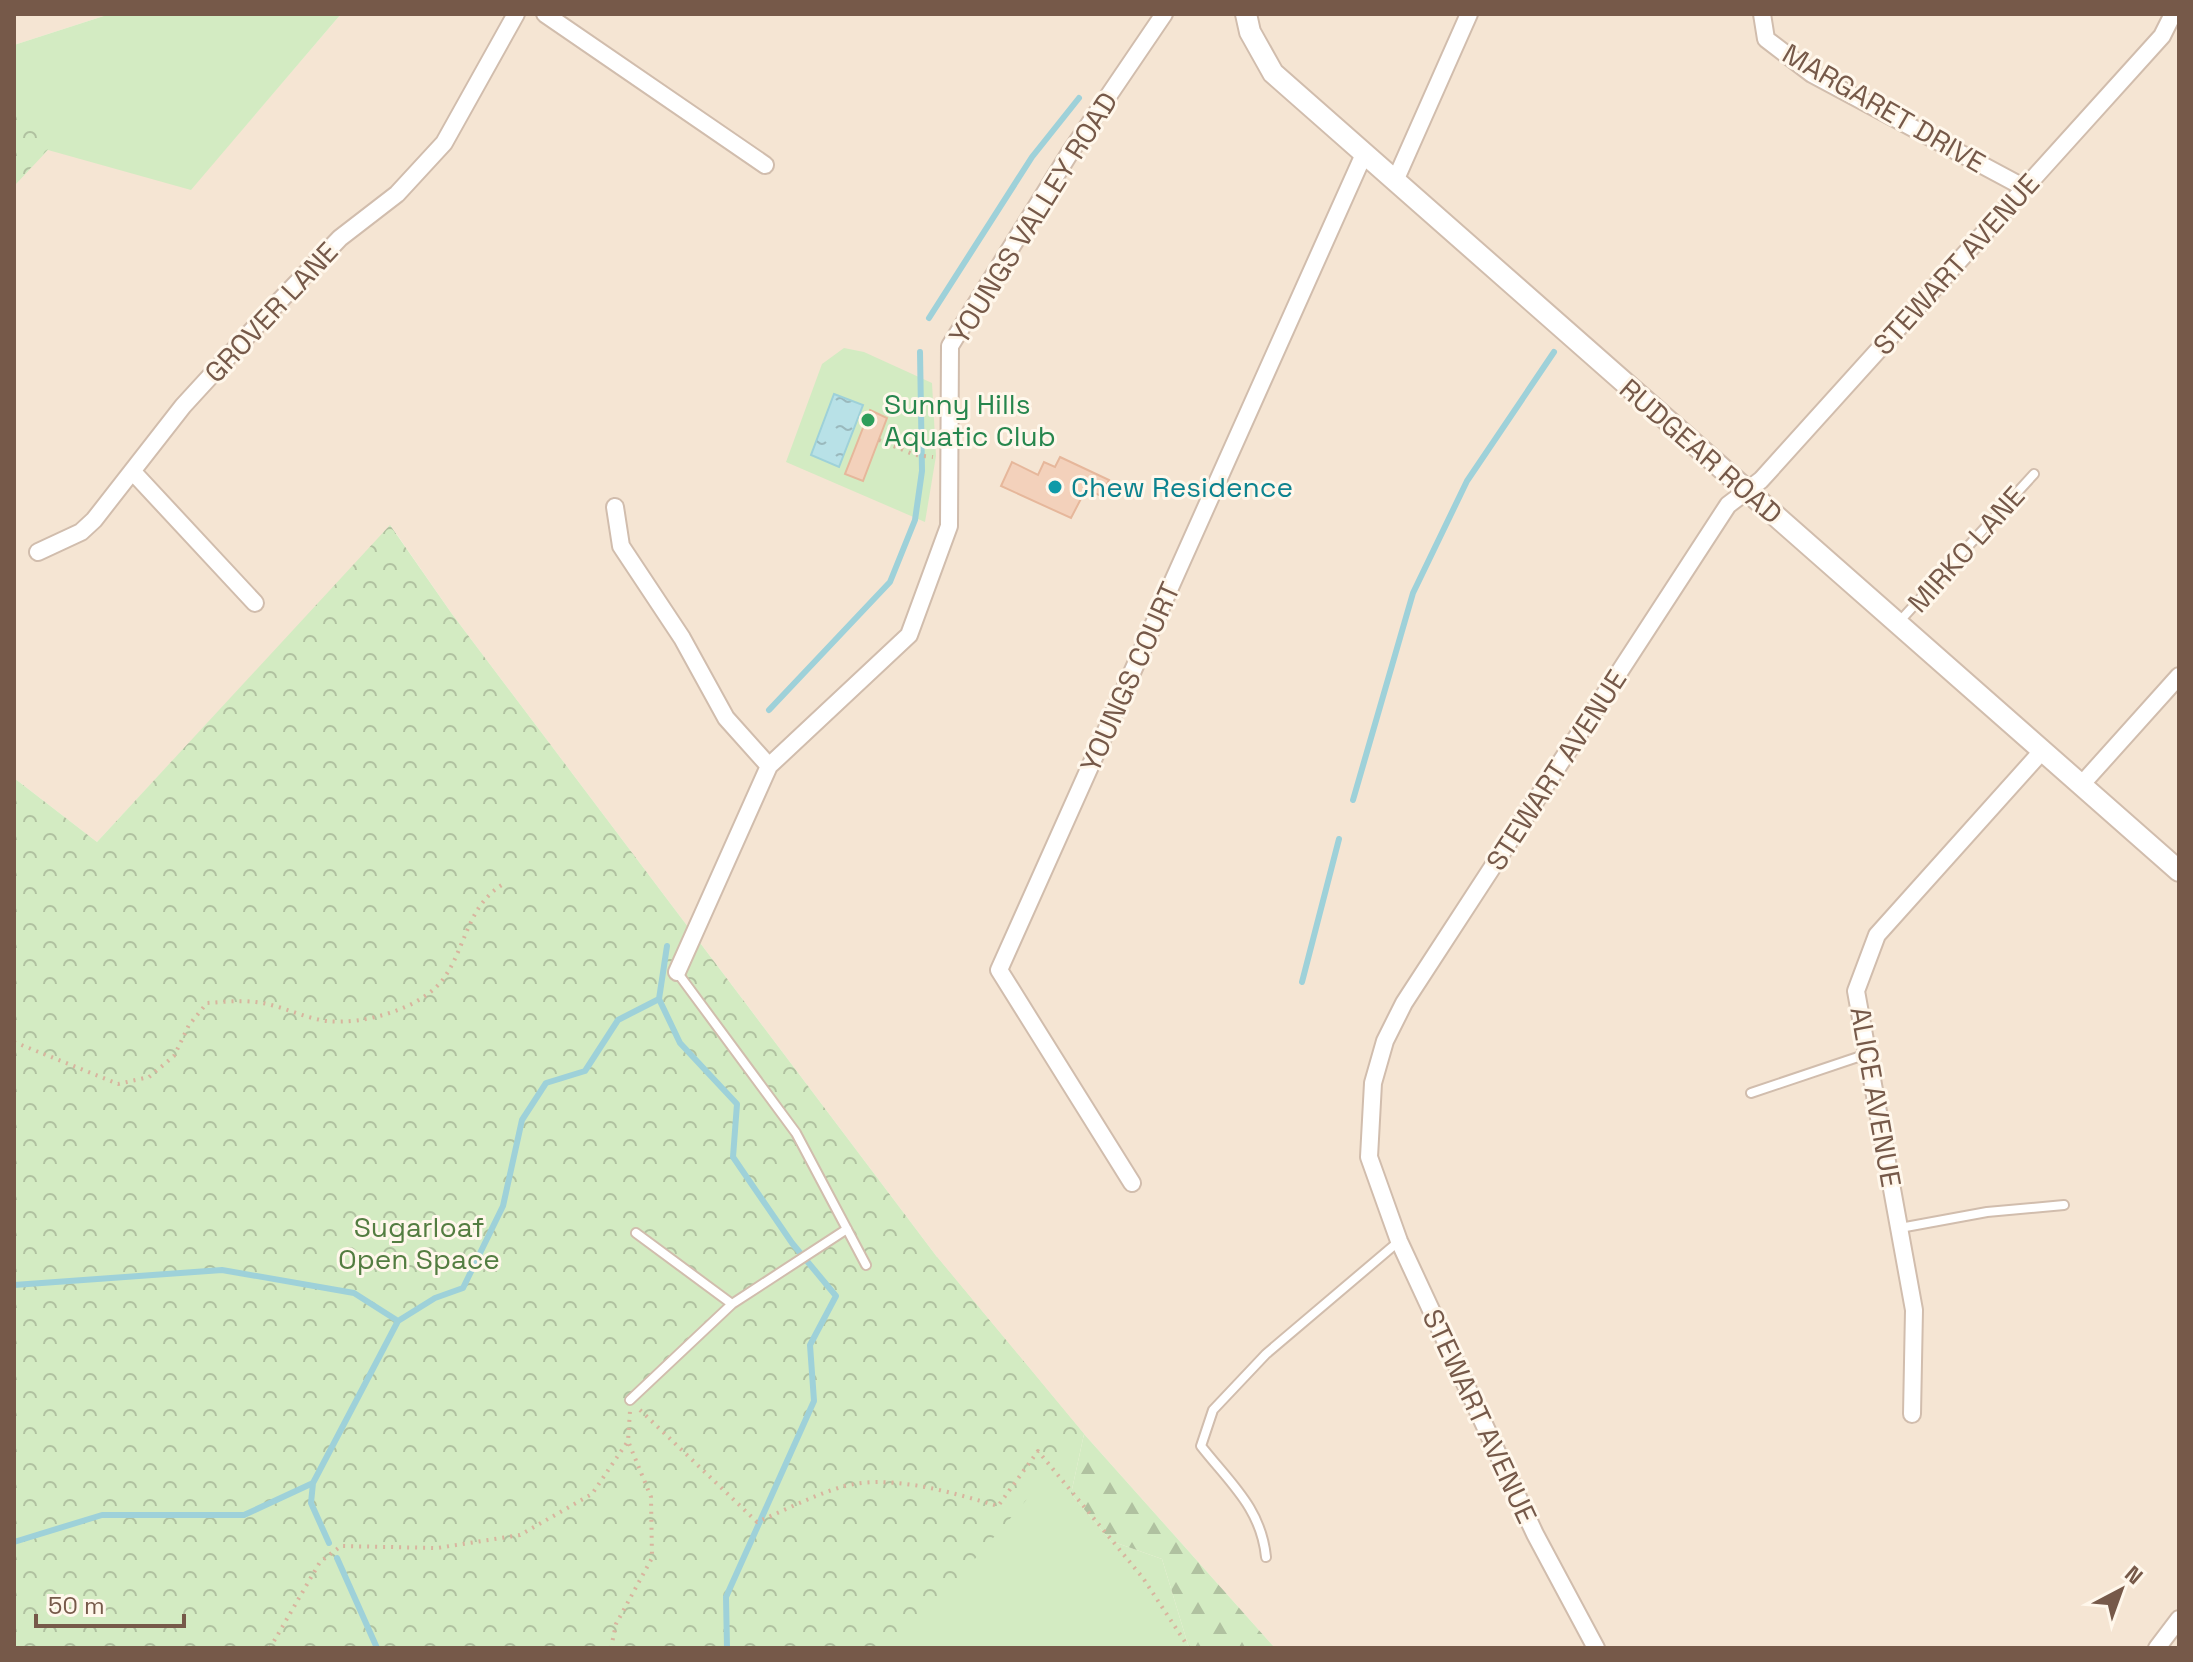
<svg xmlns="http://www.w3.org/2000/svg" width="2193" height="1662" font-family="'Space Grotesk',sans-serif">
<style>
.residential{fill:#f5e5d3}
.green{fill:#d3ebc2}
.forest{fill:url(#forest-firs)}
.park{fill:url(#park-crowns)}
.water{fill:url(#water-ripples);stroke:#9ed1d9;stroke-width:2}
.lines{fill:none;stroke-linecap:round;stroke-linejoin:round}
.stream{stroke:#9ed1d9;stroke-width:6}
.building{fill:#f3d1bb;stroke:#e6b79b;stroke-width:2}
.service-casing{stroke:#d1bdad;stroke-width:12}
.minor-casing{stroke:#d1bdad;stroke-width:20}
.tertiary-casing{stroke:#d1bdad;stroke-width:24}
.path{stroke:#d8b49e;stroke-width:4;stroke-dasharray:2 6;stroke-linecap:butt}
.service{stroke:#fff;stroke-width:8}
.minor{stroke:#fff;stroke-width:16}
.tertiary{stroke:#fff;stroke-width:20}
.leisure-dot{fill:#2e9e5b;stroke:#fff7eb;stroke-width:3}
.culture-dot{fill:#0f9aa8;stroke:#fff7eb;stroke-width:3}
.labels{text-anchor:middle;stroke-width:6;stroke-linejoin:round;paint-order:stroke}
.street-label{font-size:28px;fill:#765949;stroke:#fff7eb}
.leisure-label{font-size:28px;fill:#27864d;stroke:#fff7eb;text-anchor:start}
.culture-label{font-size:28px;fill:#0d838f;stroke:#fff7eb;text-anchor:start}
.park-label{font-size:28px;fill:#537d41;stroke:#fff7eb}
</style>
<defs>
<pattern id="forest-firs" width="22" height="20" patternUnits="userSpaceOnUse" patternTransform="scale(2)"><rect width="22" height="20" fill="#d3ebc2"/><path d="M5 1l3.5 6h-7zM16 11l3.5 6h-7z" fill="#b0c1a0"/></pattern>
<pattern id="park-crowns" width="20" height="18" patternUnits="userSpaceOnUse" patternTransform="scale(2)"><rect width="20" height="18" fill="#d3ebc2"/><path d="M2 6a3 3 0 1 1 6 0M12 15a3 3 0 1 1 6 0" fill="none" stroke="#b0c1a0"/></pattern>
<pattern id="water-ripples" width="26" height="14" patternUnits="userSpaceOnUse" patternTransform="scale(2)"><rect width="26" height="14" fill="#b8e1e7"/><path d="M2 4q2-2 4 0t4 0M15 11q2-2 4 0t4 0" fill="none" stroke="#9ab9bd"/></pattern>
</defs>
<rect width="100%" height="100%" fill="#fdf3e5"/>
<!-- residential -->
<path class="residential" d="M14,14H110L14,45Z
M341,14H2179V1648H1275L1084,1434L937,1257L452,614L391,526L97,842L14,778V186L48,149L191,189Z"/>
<!-- green -->
<path class="green" d="M110,14H341L191,190L48,150L14,186V45Z
M844,348L864,352L932,383L936,456L925,522L786,462L822,364Z
M937,1257L1084,1434L1071,1494L1111,1541L1162,1559L1189,1648H831Z"/>
<!-- forest -->
<path class="forest" d="M1084,1434L1275,1648H1189L1162,1559L1111,1541L1071,1494Z"/>
<!-- park -->
<path class="park" d="M14,99L48,149L14,186Z
M390,525L452,614L937,1257L1084,1434L897,1648H14V778L97,842Z"/>
<!-- water -->
<path class="water" d="M834,394L863,405L839,467L811,455Z"/>
<g class="lines">
<!-- stream -->
<path class="stream" d="M929,318L1032,157L1079,98
M769,710L890,582L915,520L922,471L920,352
M1353,800L1413,593L1467,481L1554,352
M1302,982L1339,839
M659,999L680,1043L737,1104L733,1157L792,1243L836,1296L810,1345L814,1401L726,1597L727,1648
M14,1285L222,1270L354,1293L398,1321
M398,1321L435,1298L463,1288L503,1206L522,1120L546,1083L585,1071L618,1020L659,999L667,946
M14,1542L102,1515H244L313,1483
M329,1543L311,1503L313,1483L398,1321
M337,1558L377,1648"/>
</g>
<!-- building -->
<path class="building" d="M870,410L887,418L863,481L845,474Z
M1060,457L1109,480L1101,496L1086,489L1071,518L1001,486L1012,462L1038,475L1044,462L1055,467Z"/>
<g class="lines">
<!-- service casing -->
<g class="service-casing">
<path id="service" d="M1898,623L2034,474
M677,972L796,1133L866,1265
M1751,1093L1867,1054
M1900,1228L1987,1212L2064,1205
M636,1233L732,1304L847,1229
M630,1400L732,1304
M1266,1557C1261,1508 1230,1483 1201,1446L1213,1410L1266,1354L1398,1242"/>
</g>
<!-- minor casing -->
<g class="minor-casing">
<path id="minor" d="M545,14L765,165
M1762,14L1766,39L1812,74L2025,188
M1395,181L1469,14
M134,473L255,603
M615,507L621,546L682,638L726,718L769,766
M38,552L81,532L94,520L183,406L270,311L340,238L397,194L444,143L516,14
M2082,784L2179,676
M677,972L769,766L909,635L949,526L950,346L1071,151L1164,14
M1132,1183L999,970L1364,154
M1912,1414L1914,1310L1856,991L1877,935L2043,750
M1596,1648L1535,1534L1399,1241L1369,1157L1373,1083L1385,1041L1404,1003L1728,505L1761,480L2162,36L2173,14
M2157,1648L2179,1619"/>
</g>
<!-- tertiary casing -->
<g class="tertiary-casing">
<path id="tertiary" d="M1246,14L1250,32L1273,73L2179,871"/>
</g>
<!-- path -->
<path class="path" d="M879,440L915,455L933,457
M14,1042L118,1084L149,1077L174,1056L189,1025L207,1003C223,1002 240,1000 256,1002C281,1005 303,1018 327,1021C363,1025 422,1009 444,978C467,945 467,905 505,883
M640,1410L757,1522C783,1511 810,1497 838,1488C886,1472 950,1492 998,1506L1038,1451L1143,1578L1189,1648
M270,1648L320,1562L341,1546L437,1548L520,1535L592,1494L628,1441L630,1411
M611,1648L616,1624L652,1558L651,1497L628,1441"/>
<!-- service -->
<use href="#service" class="service"/>
<!-- minor -->
<use href="#minor" class="minor"/>
<!-- tertiary -->
<use href="#tertiary" class="tertiary"/>
</g>
<!-- markers -->
<circle class="leisure-dot" cx="868" cy="420" r="8"/>
<circle class="culture-dot" cx="1055" cy="487" r="8"/>
<g class="labels">
<!-- street labels -->
<g class="street-label">
<text transform="translate(1884 108) rotate(30)" y="10">MARGARET DRIVE</text>
<text transform="translate(1033 218) rotate(-58)" y="10">YOUNGS VALLEY ROAD</text>
<text transform="translate(1956 264) rotate(-48)" y="10">STEWART AVENUE</text>
<text transform="translate(271 312) rotate(-47)" y="10">GROVER LANE</text>
<text transform="translate(1701 451) rotate(41)" y="10">RUDGEAR ROAD</text>
<text transform="translate(1966 549) rotate(-48)" y="10">MIRKO LANE</text>
<text transform="translate(1130 677) rotate(-66)" y="10">YOUNGS COURT</text>
<text transform="translate(1556 770) rotate(-57)" y="10">STEWART AVENUE</text>
<text transform="translate(1876 1097) rotate(80)" y="10">ALICE AVENUE</text>
<text transform="translate(1480 1416) rotate(65)" y="10">STEWART AVENUE</text>
</g>
<!-- leisure labels -->
<g class="leisure-label">
<text x="884" y="414">Sunny Hills<tspan x="884" dy="32">Aquatic Club</tspan></text>
</g>
<!-- culture labels -->
<g class="culture-label">
<text x="1071" y="497">Chew Residence</text>
</g>
<!-- park labels -->
<g class="park-label">
<text x="419" y="1237">Sugarloaf<tspan x="419" dy="32">Open Space</tspan></text>
</g>
</g>
<!-- border -->
<rect width="2193" height="1662" fill="none" stroke="#765949" stroke-width="32"/>
<!-- north arrow -->
<g transform="translate(2121 1590) rotate(41)" stroke="#fff7eb" stroke-width="6" paint-order="stroke">
<path d="M0-6L14 30L0 20L-14 30Z" fill="#765949"/>
<text y="-12" font-size="22" font-weight="bold" text-anchor="middle" fill="#765949">N</text>
</g>
<!-- scale -->
<path d="M36 1614v12h148v-12" fill="none" stroke="#765949" stroke-width="4"/>
<text x="48" y="1614" font-size="24" fill="#765949" stroke="#fff7eb" stroke-width="6" paint-order="stroke">50 m</text>
</svg>
